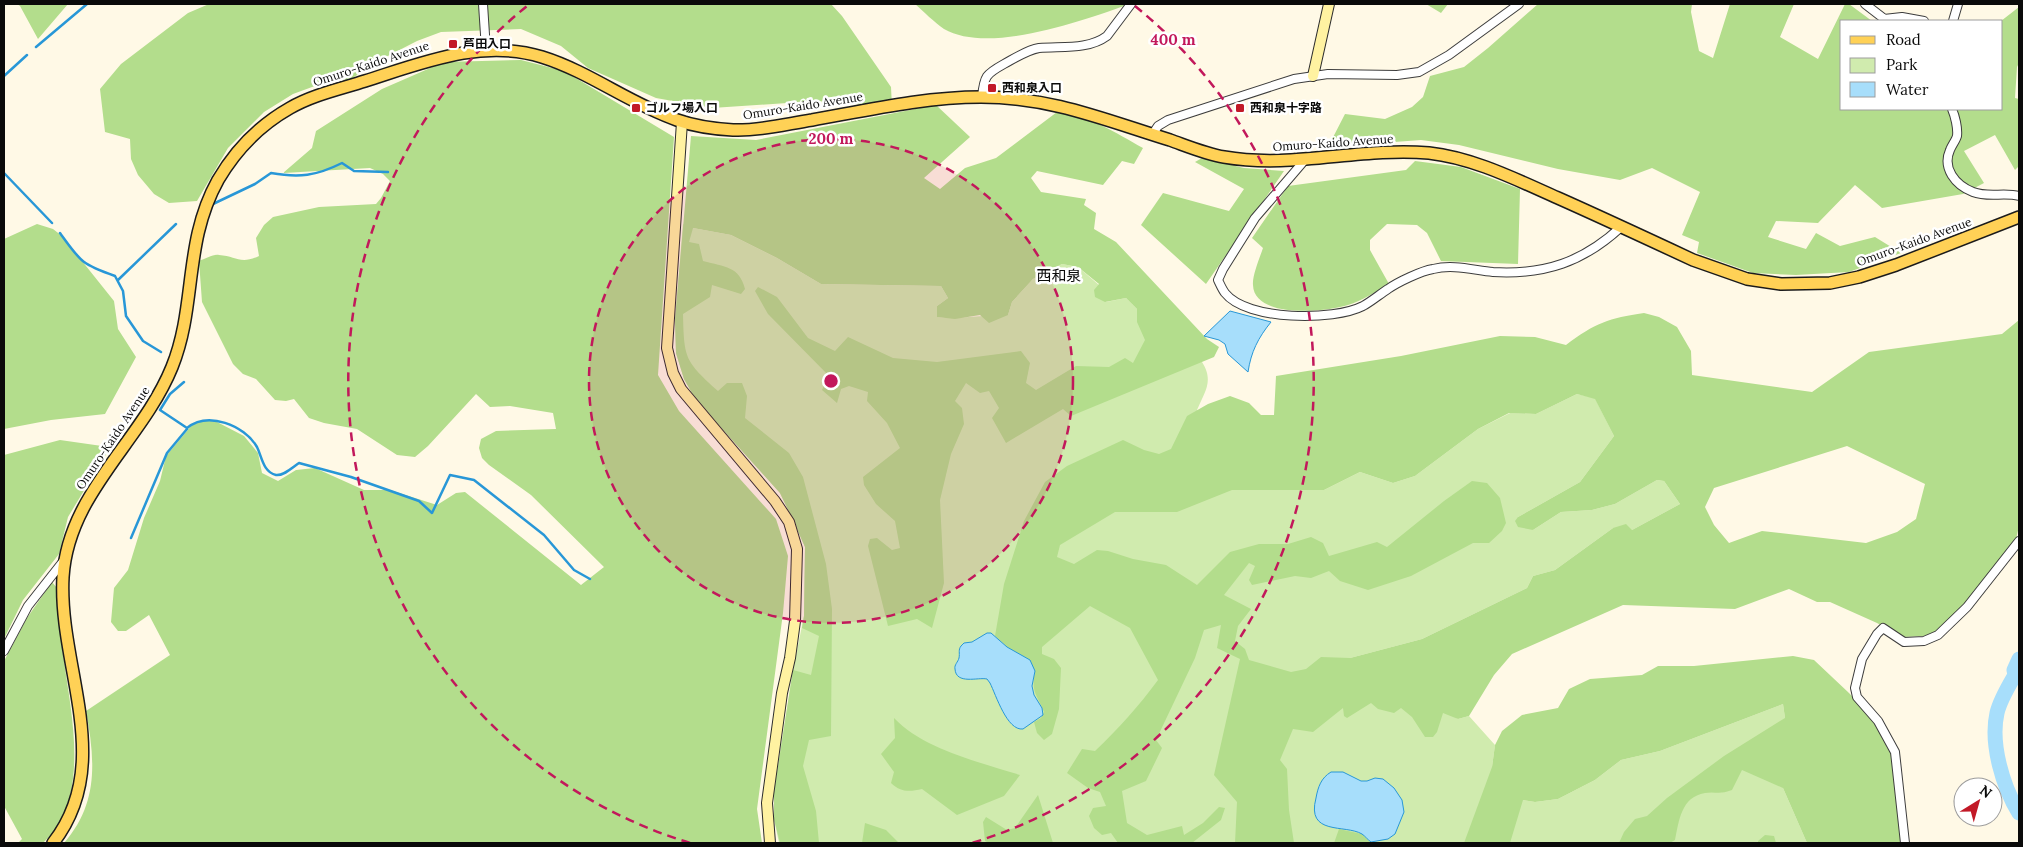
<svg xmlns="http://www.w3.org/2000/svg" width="2023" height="847" font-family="Lora,'Noto Sans JP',serif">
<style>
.green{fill:#d0ebae}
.forest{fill:#b3dd8c;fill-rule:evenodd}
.water{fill:#a7defb;stroke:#2897d7}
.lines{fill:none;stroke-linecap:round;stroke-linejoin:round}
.stream{stroke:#2897d7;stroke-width:2.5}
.river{stroke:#a7defb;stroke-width:15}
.street-casing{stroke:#3d3d3d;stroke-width:10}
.secondary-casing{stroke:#2c2c2c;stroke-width:12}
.primary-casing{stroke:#1b1b1b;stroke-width:14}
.street{stroke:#fff;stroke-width:8}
.secondary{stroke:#fff2a1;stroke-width:10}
.primary{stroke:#ffd156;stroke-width:11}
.ring{fill:none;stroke:#c2185b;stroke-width:2.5;stroke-dasharray:9 6}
.poi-dot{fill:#c21927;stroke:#fff;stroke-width:2}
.labels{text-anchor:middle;stroke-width:5;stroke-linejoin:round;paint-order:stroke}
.poi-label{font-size:12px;font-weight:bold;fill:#0a0a0a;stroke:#fff;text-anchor:start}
.street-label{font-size:12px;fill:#0a0a0a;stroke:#fff}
.quarter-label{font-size:15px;fill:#0a0a0a;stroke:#fff}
.centre{fill:#c2185b;stroke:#fff;stroke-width:2.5}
.ring-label{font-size:15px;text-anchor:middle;font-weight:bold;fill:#c2185b;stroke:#fff;stroke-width:5;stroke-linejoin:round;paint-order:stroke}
</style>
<rect width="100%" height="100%" fill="#fff9e6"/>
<!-- green -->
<path class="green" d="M683,224L693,228L731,235L777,258L821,284L941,286L948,298L937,306V317C961,319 984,315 1008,315L1012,302L1033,279L1062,264L1078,267L1099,285L1106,302L1126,298L1137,309L1202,362C1214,381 1205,391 1197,410L1324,490L1360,472L1393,483L1415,476L1478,429L1510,413L1536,414L1577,394L1595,398L1614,436L1580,482L1518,517L1533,530L1561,512L1592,510L1615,504L1657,480L1664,481L1680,504L1632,530L1613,528L1555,570L1533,576L1527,588L1422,639L1350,658L1458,719L1469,716L1495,745L1492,767L1523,800L1535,802L1558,799L1595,780L1621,760L1660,751L1783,704L1785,718L1783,788L1807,843H779L774,819V792L793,670L804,616L805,547L793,520L780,493L696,400L684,379L676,353L675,320Z"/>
<!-- forest -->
<path class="forest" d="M17,4H68L38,39L20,6Z
M209,4H831L842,16L891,87L892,107L816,101L712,108L656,98L588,68L561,46L521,29L441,32L417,41L380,60L351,79L323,83L293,94L264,112L228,148L197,201L169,203L154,194L138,175L131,159L130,139L105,132L100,89L121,64L188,13Z
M915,4H1130C1084,20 989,55 944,29C934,22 924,12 915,4Z
M1426,4H1448L1441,13Z
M1538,4H1692L1691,12L1699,51L1713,58L1730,4H1794L1780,37L1818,59L1845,4H1849L1872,21H1842V109H2002L2001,21L2019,7V63L2017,67L2015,98L2019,99V166L2015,170L1995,135L1964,151L1984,183L1963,194L1882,208L1855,185L1818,223L1776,221L1768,237L1806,249L1816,233L1840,246L1875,237L1901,253L1849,272L1796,275L1753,273L1697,253L1699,242L1682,235L1700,192L1652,168L1620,180L1558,169L1459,145L1421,140L1328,147L1345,114L1385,119L1412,107L1423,97L1430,76L1464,67L1488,48Z
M521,60L564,71L674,137L658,375L679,411L776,519L788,556L783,613L757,809L762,843H64C99,803 95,760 86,711L170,655L149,615L126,631H118L111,622L114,588L128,570L144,518L160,481L166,456L192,425L205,420L217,422L244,436L258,453L262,473L278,481L296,470L315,468L364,490H390L437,505L456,493L465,492L581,585L604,567L531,495L489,465L482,458L479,448L481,439L496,431L556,429L553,413L510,406L490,407L476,394L428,446L415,457L397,455L357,429L324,423L309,418L294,399L286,401L275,400L256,379L243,374L233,364L202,302L199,261C205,259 213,254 219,255C236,256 240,265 259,256L256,238L264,225L273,217L319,207L376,204L381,198L390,181L383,174L370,168L283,173L312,148L316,131L382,89L444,62Z
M936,105L970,137L924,178L940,189L965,168L996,158L1057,112C1088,115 1116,133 1143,148L1134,164L1122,161L1103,185L1037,171L1031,178L1041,192L1086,199L1084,205L1096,213L1094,229L1116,242L1207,339L1219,347L1214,357L1071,416L1063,409L1006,443L992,418L999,408L989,391L980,393L966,383L955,401L962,408L964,424L951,454L940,500L944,583L932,628L917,619L888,626L868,546L870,539L877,538L892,550L900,548L895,521L876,504L864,485L863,477L900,448L887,423L867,401L868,392L849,386L841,389L837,403L822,390L825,383L831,378L768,314L755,291L758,287L777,297L808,338L835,351L848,337L893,358L937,362L1021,351L1030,363L1026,383L1036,390L1076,366L1109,367L1125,358L1133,363L1145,340L1137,322V309L1126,298L1105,302L1095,297L1094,290L1099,284L1078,267L1062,264L1033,279L1012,302L1008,315L989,323L980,315L955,319L937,317V306L948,298L941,286L821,284L777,258L731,235L693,228L689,242L699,244L703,261C725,267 739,266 745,289L741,294L712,285L710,297L683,314C684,359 685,361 718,391L727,383H742L747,396L745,418L789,453L803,477L826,564L832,609L831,736L809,740L803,766L816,811L819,843H780L774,819V792L793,670L811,675L819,636L802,628L804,616L805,547L793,520L780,493L696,400L684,379L676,353L675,320L691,136L756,140Z
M1202,158L1244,168L1284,171L1206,284L1141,225L1163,193L1229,211L1244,189L1195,162Z
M1415,161L1461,167L1520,189L1518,264L1441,261L1427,233L1417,225L1387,224L1370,240V250L1389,284C1376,291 1362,301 1348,305C1327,312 1254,319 1253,285C1252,276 1260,257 1263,248L1252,238L1288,186L1406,170Z
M37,224L53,229L62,236L114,301L118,329L136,357L105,414L51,420L4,429V239Z
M1644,313L1659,317L1677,327L1691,351L1692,375L1812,392L1869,352L2002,334L2019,320V526L2016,539L1967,601L1937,631L1924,636L1903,637L1877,623L1830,602H1817L1789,589L1735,609L1623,605L1512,654L1494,675L1469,716L1458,719L1443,713L1437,732L1433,737H1425L1412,717L1401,708L1394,713L1378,709L1371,703L1347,718L1344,716L1343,708L1313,732L1293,729L1280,760L1287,769L1289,810L1294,843H1235L1237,802L1214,775L1240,659L1217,648L1221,625L1204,630L1195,658L1156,740L1162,748L1146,781L1122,791L1127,823L1147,835L1182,826L1184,835L1203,823L1219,807L1225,808L1221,820L1192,843H1118L1111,833L1102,835L1094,828L1089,816L1093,808L1106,806L1100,792L1088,788L1067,773L1082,749L1095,751C1118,729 1139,706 1158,680L1130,628L1090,606L1042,647V654L1054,659L1061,668L1059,709L1052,734L1044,740L1037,733L1034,722L1041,718L1044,712C1036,693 1031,692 1035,671L995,636L1004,584L1024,521L1045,482L1067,466L1123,440L1144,450L1159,454L1171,449L1187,416L1208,404L1230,396L1249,403L1261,415H1274L1276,376L1401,356L1500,336L1535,337L1566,345C1595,323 1609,318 1644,313ZM1577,394L1595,399L1614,436L1580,482L1518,517L1515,521L1518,527L1533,530L1561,512L1592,510L1615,504L1657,480L1664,481L1680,504L1632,530L1626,524L1613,528L1555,570L1533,576L1527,588L1422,639L1350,658L1321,657L1306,669L1291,672L1249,660L1245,649L1235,641L1238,626L1251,609L1224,595L1249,563L1255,566L1249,580L1252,585L1295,576L1311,578L1329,571L1340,581L1368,590L1411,576L1473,543H1489L1502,531L1506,523L1500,498L1487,483L1472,481L1444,501L1387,547L1377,542L1329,556L1323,543L1311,537L1288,544H1259L1230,552L1197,585L1166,565L1133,559L1108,551L1097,550L1074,564L1057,557L1060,545L1115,512H1177L1232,490H1324L1360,472L1393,483L1415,476L1478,429L1509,413L1536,414ZM1847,446L1925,484L1916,519L1897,532L1866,543L1762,531L1729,543L1714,525L1705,507L1714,488Z
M60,440L102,446L108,451L68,517L59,554L23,600L4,639V455Z
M52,582L57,588C59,612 60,637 64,661C71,712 86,778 58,826C55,832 48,838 43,843H18L22,839L4,806V661L27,618Z
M1793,656L1814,660L1849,693L1876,722L1893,756L1901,843H1807L1783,788L1742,770L1732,790C1719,795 1715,791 1705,793C1681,797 1679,821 1675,840L1670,843H1619L1624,832L1635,819L1647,816L1667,798L1724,756L1785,718L1783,704L1660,751L1621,760L1595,780L1558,799L1535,802L1523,800L1510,843H1464L1492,767L1495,745L1502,731L1522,715L1558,708L1569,689L1590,679L1642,675L1658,666H1694Z
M894,718C923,749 979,762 1020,775L1004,796L957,815L922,789C909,792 900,792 891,783L894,772L881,754L895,738Z
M1038,795L1053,843H989L985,841L983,822L986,817L1007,830L1015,828Z
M865,823L886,830L899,843H862Z
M1339,829L1362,834L1371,843H1334Z
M1765,835L1774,836L1776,843H1758V841Z"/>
<!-- water -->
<path class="water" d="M1230,311L1271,322C1258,338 1251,352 1248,372L1228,354L1225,344L1219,340L1204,336Z
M987,633H991L1007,647L1030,660L1035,671L1032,686L1034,695L1042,708L1043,715L1023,729C1007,731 996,695 990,683L987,679C978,677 956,685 955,669C954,665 958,662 959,658C960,653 958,650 961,646L964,643L972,642Z
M1331,772H1343L1361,781H1367L1375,778L1383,779L1394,788L1402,800L1404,812L1395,834L1388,839L1371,842C1368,840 1365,836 1362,834C1345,824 1306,836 1316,798C1318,787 1321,778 1331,772Z"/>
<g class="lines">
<!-- stream -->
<path class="stream" d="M36,47L87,4
M4,76L27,55
M4,173L52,223
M213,204L255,184L271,173C299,178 316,176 342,163L354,171L388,172
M60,233C81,262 81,264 115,276L123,291L126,316L143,341L161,352
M118,280L176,224
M184,382L170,394L160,410L187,428C208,411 244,425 257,447C262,457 263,472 276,475C284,476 293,467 299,463L351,477L419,501L432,513L450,475L474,480L544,535L574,570L590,579
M131,538L167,453L187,429"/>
<!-- river -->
<path class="river" d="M2019,659L2014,670L2015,675C2008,687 2000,700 1997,713C1990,744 2003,787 2019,813"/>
<!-- street casing -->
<g class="street-casing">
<path id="street" d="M483,4L486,50
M1865,4L1887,21
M1884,19L1902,17L1924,21
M1953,21L1958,4
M982,97C984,76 986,74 1004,64C1015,58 1027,50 1039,48C1062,46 1088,50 1107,36L1131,4
M1952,109C1955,116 1958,128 1957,136C1956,140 1952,145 1950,150C1942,168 1955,185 1973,192C1988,198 2004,192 2019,196
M1152,135L1158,126L1168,120L1294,79L1328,74L1397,75L1419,72L1449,55L1519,4
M1304,161L1255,218L1223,269L1218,280C1220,284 1222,289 1225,293C1247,321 1334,321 1363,306C1372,301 1380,294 1388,289C1398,282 1421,271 1433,269C1453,264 1473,270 1493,272C1545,275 1583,262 1621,227
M4,651L28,606L65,559
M1905,843L1895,752L1878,721L1857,697L1855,688L1862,659L1877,634L1883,628L1904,642L1924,641L1938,635L1967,607L2019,541"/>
</g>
<!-- secondary casing -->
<g class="secondary-casing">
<path id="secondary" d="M1313,76L1329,4
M682,122L667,348L673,373L681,389L775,501L789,522L797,549L795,621L790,658L782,693L767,803L770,843"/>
</g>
<!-- primary casing -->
<g class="primary-casing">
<path id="primary" d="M53,843C116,762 58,667 63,577C68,493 142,441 172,367C197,305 183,243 218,180C235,151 260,125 290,108C312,95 340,89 365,81C422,63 482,38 542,57C590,72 630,104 677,120C694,126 715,129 733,130C759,131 786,124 812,120C868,110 925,97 981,97C1051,97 1105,120 1170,140C1187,146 1206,154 1224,157C1293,169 1360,147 1429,153C1474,158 1517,180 1558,198C1603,218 1648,239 1693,260L1747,279L1781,284L1830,283L1859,277L1896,265L2019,217"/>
</g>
<!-- street -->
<use href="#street" class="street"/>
<!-- secondary -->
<use href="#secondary" class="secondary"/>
<!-- primary -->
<use href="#primary" class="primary"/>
</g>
<!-- distance rings -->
<circle cx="831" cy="381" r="242" fill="#c2185b" fill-opacity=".12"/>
<g class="ring">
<circle cx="831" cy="381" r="242"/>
<path d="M690 843A483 483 0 0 1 527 6M1135 6A483 483 0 0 1 972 843"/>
</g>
<!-- markers -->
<g class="poi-dot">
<rect x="448" y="39" width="10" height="10" rx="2.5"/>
<rect x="987" y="83" width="10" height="10" rx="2.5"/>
<rect x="631" y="103" width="10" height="10" rx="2.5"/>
<rect x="1235" y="103" width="10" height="10" rx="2.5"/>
</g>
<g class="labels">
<!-- poi labels -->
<g class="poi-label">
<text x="463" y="48">芦田入口</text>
<text x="1002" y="92">西和泉入口</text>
<text x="646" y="112">ゴルフ場入口</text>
<text x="1250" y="112">西和泉十字路</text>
</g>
<!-- street labels -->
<g class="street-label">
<text transform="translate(371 64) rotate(-18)" y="4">Omuro-Kaido Avenue</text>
<text transform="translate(803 106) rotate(-9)" y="4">Omuro-Kaido Avenue</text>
<text transform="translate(1333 143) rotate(-4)" y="4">Omuro-Kaido Avenue</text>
<text transform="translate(1914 242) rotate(-20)" y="4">Omuro-Kaido Avenue</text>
<text transform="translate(113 438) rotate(-56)" y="4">Omuro-Kaido Avenue</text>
</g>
<!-- quarter labels -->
<g class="quarter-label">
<text x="1059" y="281">西和泉</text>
</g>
</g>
<circle cx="831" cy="381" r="8" class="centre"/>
<g class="ring-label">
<text x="1173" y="45">400 m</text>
<text x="831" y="144">200 m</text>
</g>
<!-- border -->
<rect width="2023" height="847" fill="none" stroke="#0a0a0a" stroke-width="10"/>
<!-- legend -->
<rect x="1840" y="20" width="162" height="90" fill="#ffffff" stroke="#9d9d9d"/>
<rect x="1850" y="36" width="25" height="8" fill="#ffd156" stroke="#9d9d9d"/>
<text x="1886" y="45" font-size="15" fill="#0a0a0a">Road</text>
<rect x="1850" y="58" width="25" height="15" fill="#d0ebae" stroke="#9d9d9d"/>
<text x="1886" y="70" font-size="15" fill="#0a0a0a">Park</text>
<rect x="1850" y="82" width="25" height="15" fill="#a7defb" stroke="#9d9d9d"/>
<text x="1886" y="95" font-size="15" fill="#0a0a0a">Water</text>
<!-- north arrow -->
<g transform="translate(1978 802) rotate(37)"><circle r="24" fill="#ffffff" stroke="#9d9d9d"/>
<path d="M0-4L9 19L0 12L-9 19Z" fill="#c21927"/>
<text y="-8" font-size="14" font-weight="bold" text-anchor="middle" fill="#0a0a0a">N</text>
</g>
</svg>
